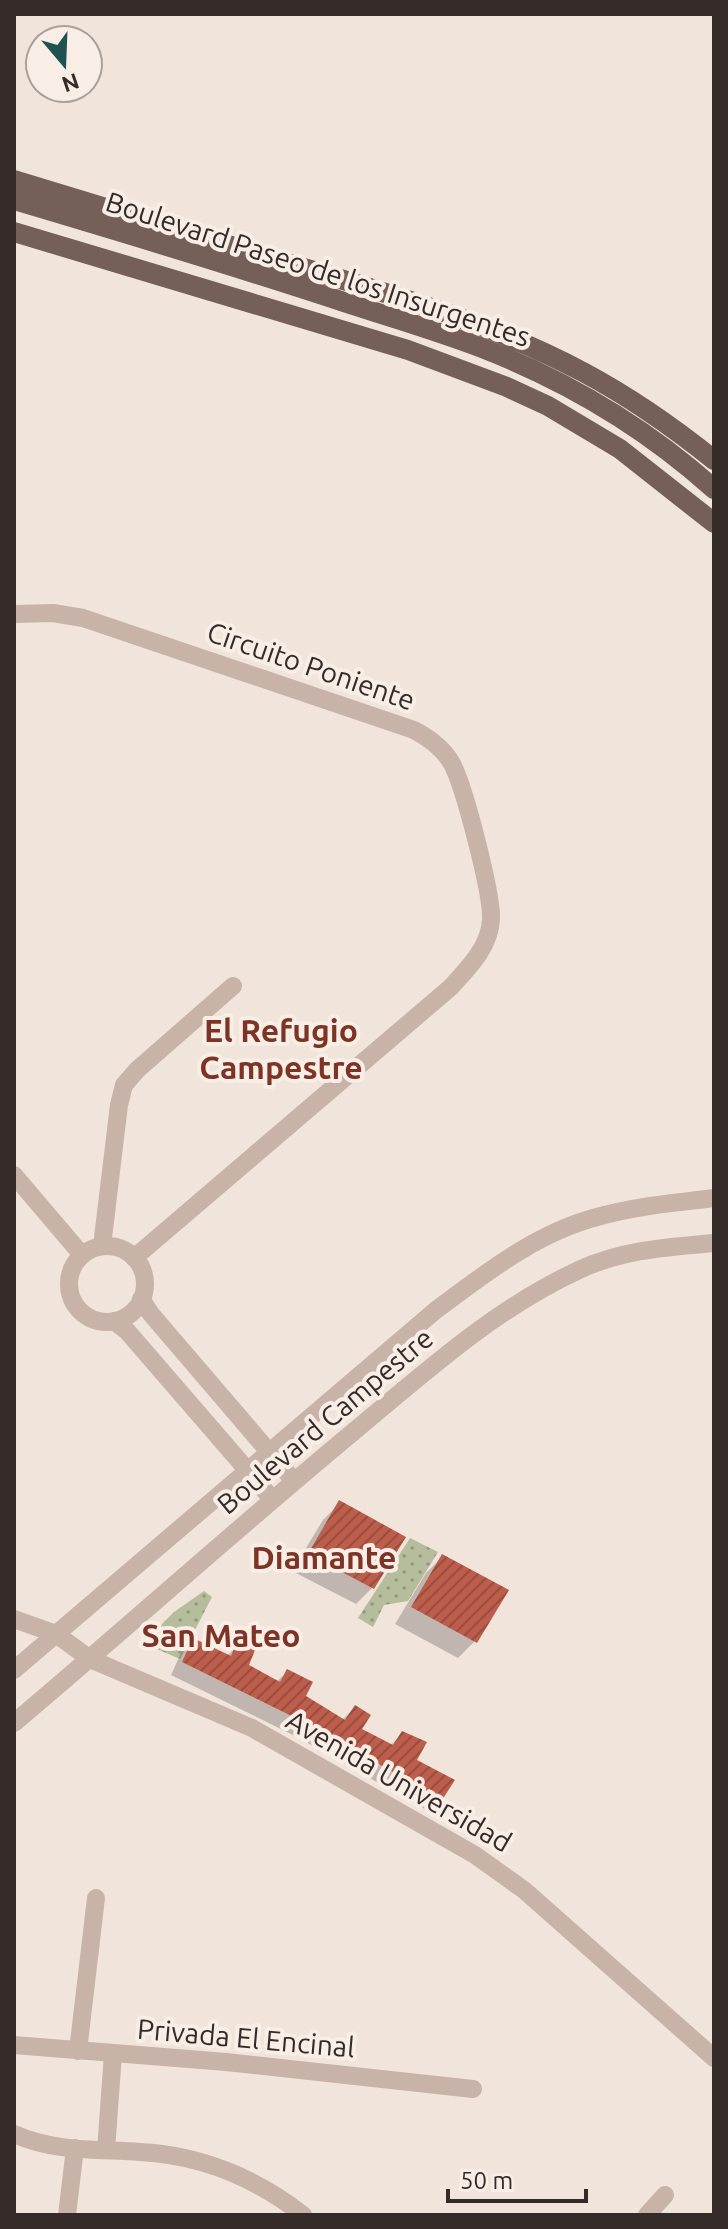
<svg xmlns="http://www.w3.org/2000/svg" width="728" height="2229" font-family="Ubuntu,sans-serif">
<style>
.park{fill:url(#park-dots)}
.shadow{fill:#0003}
.building{fill:url(#building-hatch)}
.lines{fill:none;stroke-linecap:round;stroke-linejoin:round}
.minor{stroke:#c7b3a7;stroke-width:18}
.major{stroke:#756059;stroke-width:20}
.labels{text-anchor:middle;stroke-width:8;stroke-linejoin:round;paint-order:stroke}
.street-label{font-size:28px;fill:#342a27;stroke:#f8eee6}
.quarter-label{font-size:32px;font-weight:bold;fill:#7d3426;stroke:#f8eee6}
</style>
<defs>
<pattern id="park-dots" width="8" height="8" patternUnits="userSpaceOnUse" patternTransform="scale(2)"><rect width="8" height="8" fill="#b5bd9c"/><path d="M2 2h.1M6 6h.1" fill="none" stroke="#949a7f" stroke-width="1.8" stroke-linecap="round"/></pattern>
<pattern id="building-hatch" width="6" height="6" patternUnits="userSpaceOnUse" patternTransform="scale(2)"><rect width="6" height="6" fill="#bd5d4b"/><path d="M-1 1l2-2M0 6l6-6M5 7l2-2" fill="none" stroke="#9a4d3e"/></pattern>
</defs>
<rect width="100%" height="100%" fill="#f0e4db"/>
<!-- park -->
<path class="park" d="M410,1538L438,1552L408,1601L384,1605L373,1627L358,1618Z
M204,1591L212,1597L180,1659L143,1643L174,1612Z"/>
<!-- shadow -->
<path class="shadow" d="M340,1503L372,1588L356,1604L292,1571L323,1520Z
M443,1556L475,1641L458,1658L395,1624L426,1573Z
M194,1640L227,1656L238,1645L246,1666L276,1682L287,1672L303,1697L342,1720L355,1707L359,1729L390,1746L403,1733L414,1760L440,1798L428,1811L299,1738L171,1675L181,1653Z"/>
<!-- building -->
<path class="building" d="M339,1500L406,1537L374,1589L308,1554Z
M442,1554L509,1590L477,1643L411,1607Z
M193,1638L231,1656L237,1642L255,1650L249,1665L280,1682L287,1669L313,1682L306,1696L345,1720L355,1705L371,1715L362,1729L393,1745L402,1731L427,1742L417,1760L455,1780L442,1800L312,1726L182,1662Z"/>
<g class="lines">
<!-- minor -->
<path class="minor" d="M14,614L53,613L83,618L414,730C429,738 442,747 451,762C464,784 492,894 491,919C490,947 468,968 451,987L134,1258
M14,1175L82,1255
M102,1246L119,1105L124,1085L137,1070L233,986
M69 1284a38 38 0 1 1 76 0a38 38 0 1 1-76 0Z
M141,1299L151,1314L294,1481
M114,1321L127,1331L273,1500
M14,1619L56,1634L90,1659L252,1728L475,1855L524,1890L714,2058
M14,1670L436,1310C486,1273 536,1233 597,1217C635,1206 675,1203 714,1198
M14,1723C130,1625 242,1524 358,1428C428,1370 496,1308 579,1270C621,1250 668,1247 714,1243
M14,2045L226,2062L473,2089
M78,2051L96,1898
M14,2134C54,2152 97,2149 140,2152C200,2155 256,2178 303,2215
M106,2150L113,2054
M67,2215L75,2148
M647,2215L665,2195"/>
<!-- major -->
<path class="major" d="M14,180C105,208 196,235 287,263C388,293 491,323 583,372C630,397 673,427 714,460
M14,200C122,232 231,265 338,300C386,316 435,330 482,348C567,381 646,428 714,489
M14,232L408,350L507,387L548,406L620,449L714,523"/>
</g>
<g class="labels">
<!-- street labels -->
<g class="street-label">
<text transform="translate(318 269) rotate(18)" y="10">Boulevard Paseo de los Insurgentes</text>
<text transform="translate(311 666) rotate(19)" y="10">Circuito Poniente</text>
<text transform="translate(325 1421) rotate(-40)" y="10">Boulevard Campestre</text>
<text transform="translate(399 1781) rotate(30)" y="10">Avenida Universidad</text>
<text transform="translate(246 2038) rotate(5)" y="10">Privada El Encinal</text>
</g>
<!-- quarter labels -->
<g class="quarter-label">
<text x="281" y="1042">El Refugio<tspan x="281" dy="37">Campestre</tspan></text>
<text x="324" y="1569">Diamante</text>
<text x="221" y="1647">San Mateo</text>
</g>
</g>
<!-- border -->
<rect width="728" height="2229" fill="none" stroke="#342a27" stroke-width="32"/>
<!-- north arrow -->
<g transform="translate(64 64) rotate(161)"><circle r="38" fill="#f8eee6" stroke="#aaa09a" stroke-width="2"/>
<path d="M0-6L14 30L0 20L-14 30Z" fill="#205251"/>
<text y="-12" font-size="22" font-weight="bold" text-anchor="middle" fill="#342a27">N</text>
</g>
<!-- scale -->
<path d="M448 2189v12h138v-12" fill="none" stroke="#342a27" stroke-width="4"/>
<text x="460" y="2189" font-size="24" fill="#342a27" stroke="#f8eee6" stroke-width="6" paint-order="stroke">50 m</text>
</svg>
